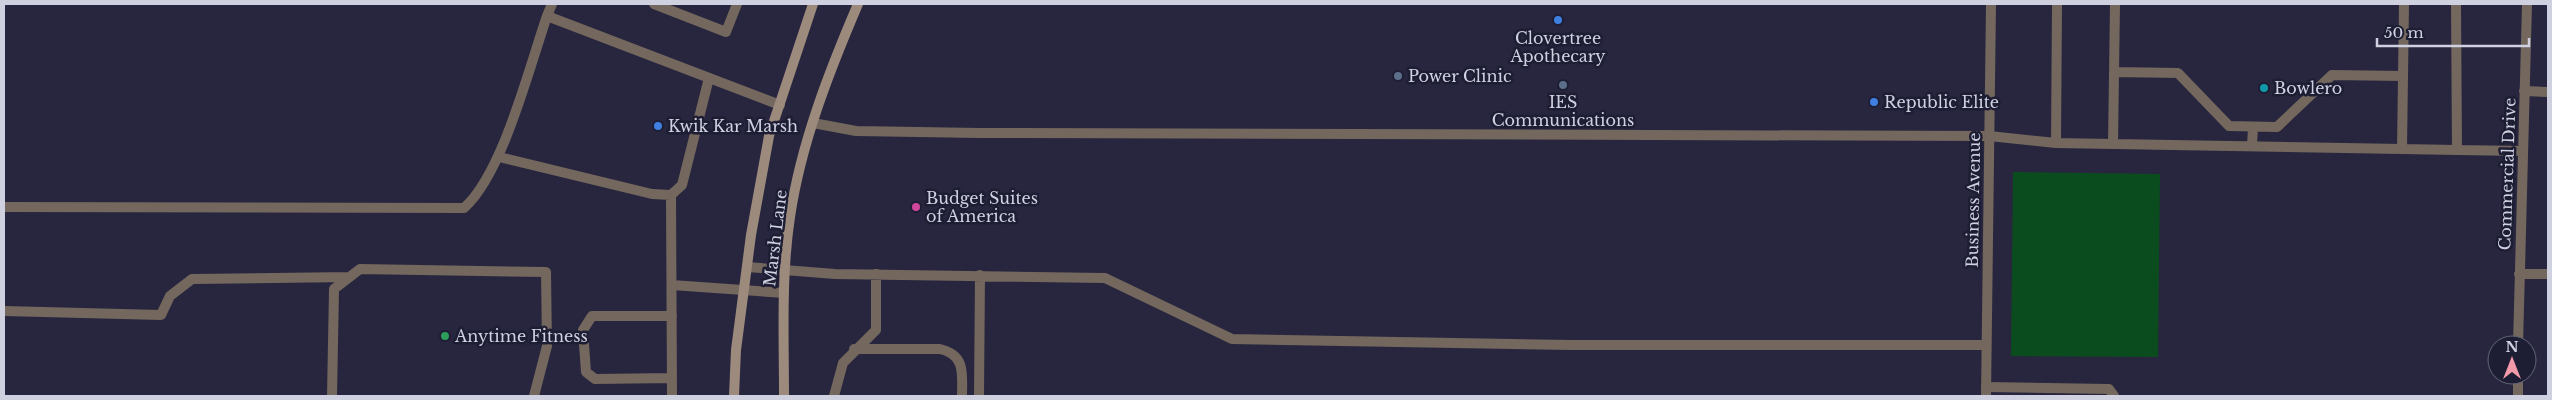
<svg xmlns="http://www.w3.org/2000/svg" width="2552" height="400" font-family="'Libre Baskerville',serif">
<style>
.green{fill:#0b4c1f}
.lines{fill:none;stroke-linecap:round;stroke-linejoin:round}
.service{stroke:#73675e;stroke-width:10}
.minor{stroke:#73675e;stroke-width:10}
.secondary{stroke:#9c8a7c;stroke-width:10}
.shop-dot{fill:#3f7fe0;stroke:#1d1d34;stroke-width:2}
.service-dot{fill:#5c6f8a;stroke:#1d1d34;stroke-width:2}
.culture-dot{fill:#0f9aa8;stroke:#1d1d34;stroke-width:2}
.hotel-dot{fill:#d1479c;stroke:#1d1d34;stroke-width:2}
.leisure-dot{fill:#2e9e5b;stroke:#1d1d34;stroke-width:2}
.labels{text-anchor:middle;stroke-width:5;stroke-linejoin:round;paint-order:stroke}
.poi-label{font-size:16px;fill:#cfd0e0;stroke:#1d1d34;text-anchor:start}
.street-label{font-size:16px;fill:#cfd0e0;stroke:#1d1d34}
</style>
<rect width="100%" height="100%" fill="#27263e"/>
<!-- green -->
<path class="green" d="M2013,172L2160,174L2158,357L2011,356Z"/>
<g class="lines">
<!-- service -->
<path class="service" d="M552,4L547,16L780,105
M654,4L726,32L737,4
M2114,72L2178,73L2229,126L2277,127L2332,75L2403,76
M2524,91L2548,92
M813,123L856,131L979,133L1989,136L2056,143L2402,149L2404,4
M2056,143L2057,4
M2113,144L2115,4
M2252,146L2253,127
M2402,149L2457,150L2456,4
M2457,150L2522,151
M499,157L652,194L671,195L682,185L709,78
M671,195L672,396
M4,207L464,208C503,173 529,68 547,16
M747,267L835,274L1105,278L1232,339L1571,345H1986
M2519,274H2548
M672,285L784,293
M4,311L161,315L170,296L192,279L350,277
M2518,345L2527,4
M854,349H940C966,355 962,374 962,396
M672,378L595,379L586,372L583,330L592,316H672
M1986,387L2109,389L2114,396
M332,396L334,289L360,269L546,272L547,346L534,396
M834,396L843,363L876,330V274
M979,396L980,275
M2518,396V375"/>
<!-- minor -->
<path class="minor" d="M1986,396L1991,4"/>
<!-- secondary -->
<path class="secondary" d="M734,396L736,350L751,235L769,136L813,4
M784,396C784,337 781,276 790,217C801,143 829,72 858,4"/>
</g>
<!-- markers -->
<g class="shop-dot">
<circle cx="1558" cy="20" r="5"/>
<circle cx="1874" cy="102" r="5"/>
<circle cx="658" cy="126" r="5"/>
</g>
<g class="service-dot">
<circle cx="1398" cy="76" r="5"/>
<circle cx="1563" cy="85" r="5"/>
</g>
<circle class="culture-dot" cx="2264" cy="88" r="5"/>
<circle class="hotel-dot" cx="916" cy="207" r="5"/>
<circle class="leisure-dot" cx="445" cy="336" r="5"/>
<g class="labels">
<!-- poi labels -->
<g class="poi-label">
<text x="1558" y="44" text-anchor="middle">Clovertree<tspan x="1558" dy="18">Apothecary</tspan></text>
<text x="1408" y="82">Power Clinic</text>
<text x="2274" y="94">Bowlero</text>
<text x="1563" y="108" text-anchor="middle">IES<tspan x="1563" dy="18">Communications</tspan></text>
<text x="1884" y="108">Republic Elite</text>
<text x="668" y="132">Kwik Kar Marsh</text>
<text x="926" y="204">Budget Suites<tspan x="926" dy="18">of America</tspan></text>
<text x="455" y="342">Anytime Fitness</text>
</g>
<!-- street labels -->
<g class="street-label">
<text transform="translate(2507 174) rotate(-88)" y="6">Commercial Drive</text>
<text transform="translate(1973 200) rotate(-89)" y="6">Business Avenue</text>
<text transform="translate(775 238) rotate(-83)" y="6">Marsh Lane</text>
</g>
</g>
<!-- border -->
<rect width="2552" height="400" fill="none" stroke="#cfd0e0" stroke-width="10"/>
<!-- north arrow -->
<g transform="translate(2512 360)"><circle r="24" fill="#1d1d34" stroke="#646579"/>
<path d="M0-4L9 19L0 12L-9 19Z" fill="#f39aa9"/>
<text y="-8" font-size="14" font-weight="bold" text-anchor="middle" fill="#cfd0e0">N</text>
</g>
<!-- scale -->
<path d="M2377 38v8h152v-8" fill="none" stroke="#cfd0e0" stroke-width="2.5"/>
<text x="2384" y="38" font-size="15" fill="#cfd0e0" stroke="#1d1d34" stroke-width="4" paint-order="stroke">50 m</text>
</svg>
